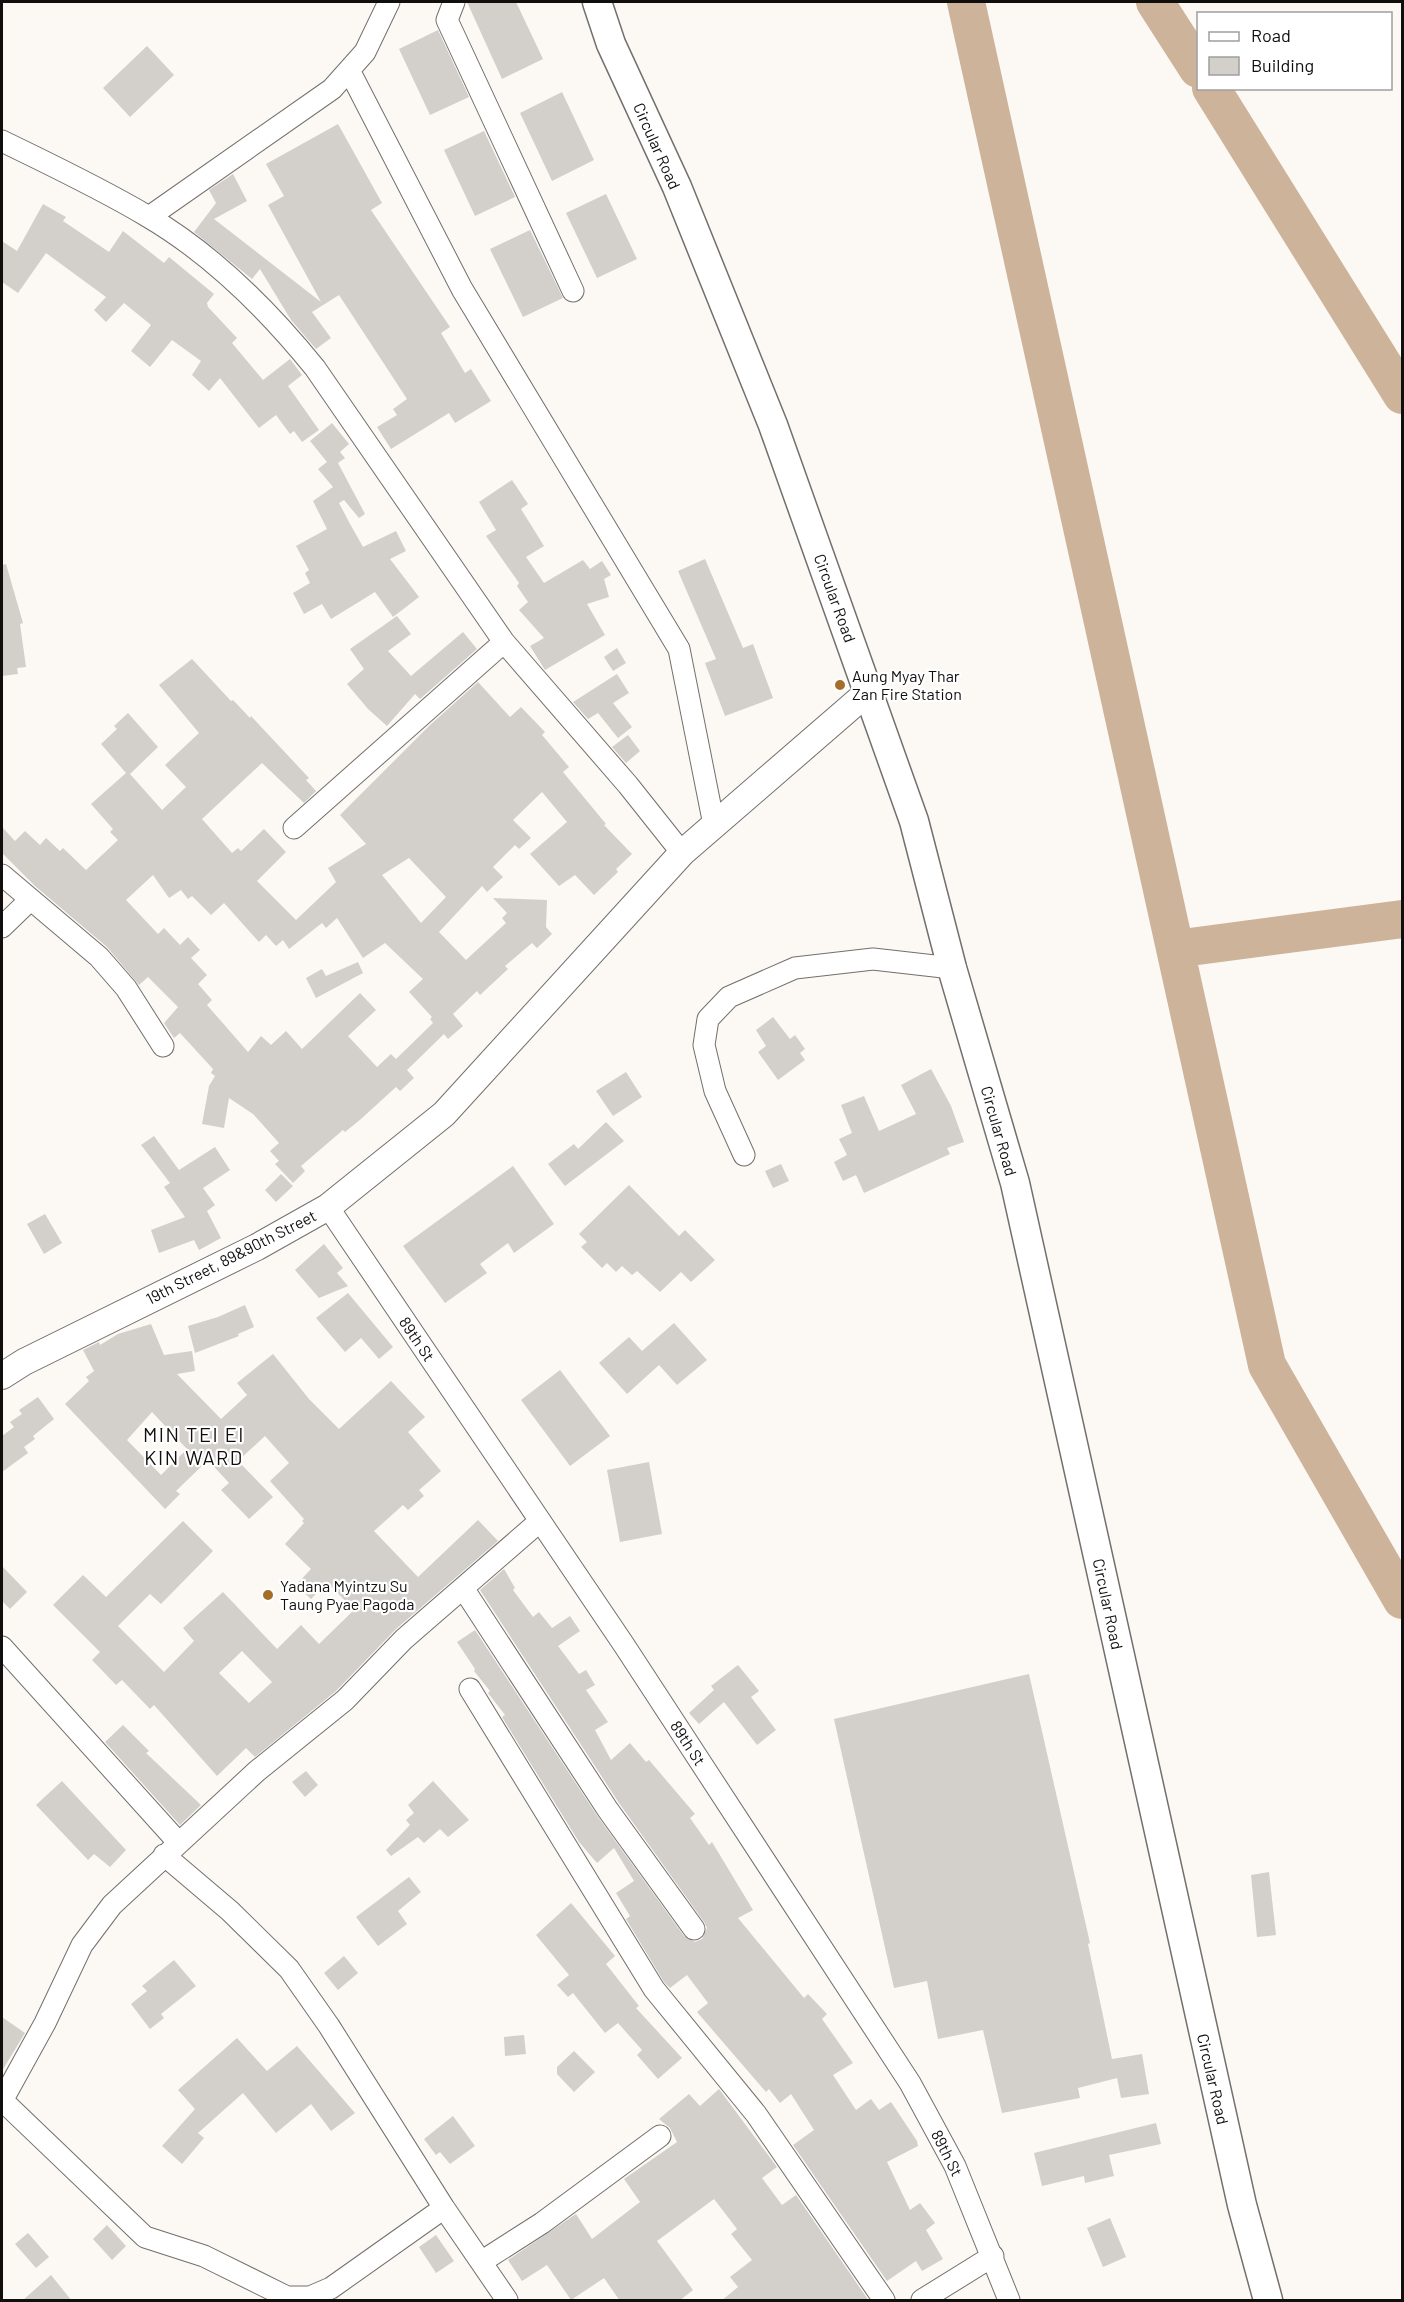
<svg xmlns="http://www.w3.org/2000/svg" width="1404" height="2302" font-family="Barlow,sans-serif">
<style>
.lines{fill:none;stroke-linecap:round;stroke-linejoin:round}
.river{stroke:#cdb39a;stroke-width:38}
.building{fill:#d3cfcb;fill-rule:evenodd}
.minor-casing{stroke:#736f6c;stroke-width:23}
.tertiary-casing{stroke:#736f6c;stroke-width:28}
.secondary-casing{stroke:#736f6c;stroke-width:31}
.minor{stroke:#fff;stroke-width:21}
.tertiary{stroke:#fff;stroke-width:26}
.secondary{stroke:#fff;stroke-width:28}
.poi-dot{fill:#a56c2a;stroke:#fff;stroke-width:2}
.labels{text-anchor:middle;stroke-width:4.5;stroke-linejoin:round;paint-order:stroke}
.street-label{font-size:16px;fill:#110f0e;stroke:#fff}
.poi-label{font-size:16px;fill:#110f0e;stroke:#fff;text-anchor:start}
.quarter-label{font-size:20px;letter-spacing:1.5px;fill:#110f0e;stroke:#fff}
</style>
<rect width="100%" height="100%" fill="#fcf8f3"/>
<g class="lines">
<!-- river -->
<path class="river" d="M966,2L1267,1365L1402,1600
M1155,2L1198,69
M1211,88L1402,395
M1175,949L1402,919"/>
</g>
<!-- building -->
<path class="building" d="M467,2H516L543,59L502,79Z
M438,30L469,97L430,115L399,49Z
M147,46L174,75L130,117L103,88Z
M562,92L594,160L552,181L520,113Z
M338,124L382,203L371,210L450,327L441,333L465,373L471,369L491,401L455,423L449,413L391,449L377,427L397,415L393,409L407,399L339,295L312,312L331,338L316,349L291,320L260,269L252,279L194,232L216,203L209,190L233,174L247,201L214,219L321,302L268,205L284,196L266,164Z
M484,131L515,197L475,216L444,150Z
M606,194L637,259L597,278L566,213Z
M43,204L66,217L63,221L109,252L123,231L164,263L169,257L214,294L207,303L208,307L237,338L232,343L263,380L290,359L302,375L288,386L319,430L302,442L294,431L290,434L276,415L259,428L220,378L209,391L192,375L201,361L172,340L150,367L131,351L151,325L124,303L106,322L94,310L106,297L46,253L18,293L2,282V241L17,251Z
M530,230L563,298L523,317L490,249Z
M332,423L349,444L340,452L345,458L338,463L365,514L359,518L344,500L339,503L349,522L363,547L396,531L406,551L390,559L419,597L393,617L375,592L331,619L322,604L304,614L293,593L310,583L305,573L309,570L296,546L327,529L313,501L333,487L318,469L327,462L310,441Z
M512,480L528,504L521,509L544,546L526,557L544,583L583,560L590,569L602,561L611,575L604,579L609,597L587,604L605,635L545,670L530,646L544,638L519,610L528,602L517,586L519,583L486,536L496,530L479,502Z
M705,559L743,648L753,644L773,698L725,716L705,663L716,659L678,571Z
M6,564L23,623L20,624L26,667L17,668L18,674L2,676V565Z
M397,616L411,634L388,651L411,676L463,632L477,649L420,699L415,694L387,726L368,709L347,684L364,669L350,649Z
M617,648L626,663L613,671L604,657Z
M192,659L231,701L233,700L250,718L251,716L309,778L306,780L316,791L304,803L262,763L202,819L232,853L238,848L241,851L264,829L286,852L257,881L296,920L336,882L328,868L366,844L340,815L430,725L478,682L510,717L521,707L545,732L542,735L569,767L563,772L606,824L604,825L632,854L616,869L618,872L594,895L575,875L559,886L530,854L567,822L542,792L513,820L531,838L519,849L515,845L493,867L503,877L487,892L482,886L439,932L466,960L506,923L502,918L507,913L493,898L547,900L546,927L552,934L537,948L532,943L505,966L508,969L480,995L477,991L453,1014L463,1026L448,1039L444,1034L407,1070L414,1078L400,1091L396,1087L361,1119L345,1132L343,1130L301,1166L305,1171L293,1183L275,1164L279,1161L270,1151L279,1143L253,1114L229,1098L224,1128L202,1124L209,1086L215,1076L211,1073L213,1069L180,1033L174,1038L164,1023L178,1007L148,977L139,985L107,947L35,886L2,853V827L15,841L25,831L40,845L46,838L60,851L63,848L86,870L118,840L110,832L113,829L91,804L126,773L101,744L117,729L114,726L128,713L158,747L130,774L162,810L186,787L165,765L199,733L159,685ZM409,858L446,897L421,923L382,875ZM153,875L169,898L181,890L188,899L192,896L211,915L224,903L259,942L266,935L276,946L283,940L289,949L322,923L326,928L337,918L363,958L385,943L423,979L409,992L432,1017L430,1019L433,1023L396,1059L391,1054L377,1067L348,1036L376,1010L360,993L302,1049L286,1031L271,1045L261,1036L248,1052L207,1005L212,1000L198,984L207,975L191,958L200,950L188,937L180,945L164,928L158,934L126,900Z
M617,674L629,693L613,703L632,727L618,738L598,713L588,719L573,702Z
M628,735L640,751L626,763L612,747Z
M358,962L363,973L316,998L306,978L322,969L326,976Z
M773,1017L790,1039L795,1035L805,1049L800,1053L805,1060L778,1080L758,1052L766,1046L756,1030Z
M931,1069L951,1106L964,1142L947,1148L950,1154L864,1193L856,1175L843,1181L834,1162L847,1155L839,1139L852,1133L841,1105L864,1096L879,1131L916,1114L901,1085Z
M626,1072L642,1097L613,1116L596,1091Z
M606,1122L624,1141L565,1186L548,1164L574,1144L578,1149Z
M154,1136L179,1170L215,1147L230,1170L203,1188L215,1205L207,1211L221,1238L199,1250L194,1240L159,1253L151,1230L185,1217L164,1187L170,1183L141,1145Z
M781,1164L789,1181L773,1188L765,1171Z
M513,1166L554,1224L514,1253L508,1243L480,1264L487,1273L445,1303L403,1246Z
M281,1174L293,1186L276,1202L265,1190Z
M629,1185L679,1236L685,1230L715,1260L691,1282L681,1272L660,1292L637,1271L632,1275L622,1266L616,1272L607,1263L602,1268L581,1247L587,1242L579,1234Z
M45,1214L62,1243L44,1254L27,1224Z
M324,1244L343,1268L337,1273L348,1286L319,1298L295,1270Z
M348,1293L393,1347L379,1359L361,1338L345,1352L316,1318Z
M245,1305L254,1327L238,1334L239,1336L195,1353L188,1326L218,1317Z
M674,1323L707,1360L677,1385L659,1365L627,1394L599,1363L629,1337L642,1351Z
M151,1324L164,1355L192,1351L195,1371L177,1374L221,1419L247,1395L237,1383L273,1354L309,1399L339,1429L391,1381L425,1417L408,1432L441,1471L419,1490L424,1496L408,1510L403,1505L374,1531L418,1577L478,1520L498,1541L396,1629L336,1691L255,1757L246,1748L217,1776L154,1705L150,1709L122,1680L116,1685L92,1660L100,1652L53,1605L83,1575L106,1597L183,1521L213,1551L161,1604L150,1594L118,1626L164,1672L194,1641L183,1628L223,1592L277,1649L301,1625L319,1644L354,1610L327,1582L311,1599L296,1585L311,1569L285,1544L304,1523L302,1521L304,1519L270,1481L289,1463L265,1436L238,1461L273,1497L249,1519L221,1490L229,1483L208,1460L176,1491L180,1494L165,1509L65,1404L89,1381L86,1377L94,1371L83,1350L99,1342L100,1345L118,1334ZM152,1412L187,1449L161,1475L127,1440ZM242,1651L272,1682L249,1703L219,1673Z
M560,1370L610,1436L570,1466L521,1400Z
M38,1397L54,1419L33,1436L35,1439L24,1447L28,1453L2,1472V1436L14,1427L10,1422L22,1414L19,1410Z
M649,1462L662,1534L620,1542L607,1470Z
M2,1566L27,1592L10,1609L2,1601Z
M504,1569L515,1588L513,1590L533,1617L539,1612L552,1628L570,1616L580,1631L558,1646L579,1674L586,1670L595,1685L586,1690L608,1722L595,1730L611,1760L630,1743L646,1762L649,1760L695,1814L690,1818L709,1845L712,1842L753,1910L738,1918L804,1998L808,1994L827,2014L822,2019L853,2063L833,2075L856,2110L871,2099L879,2110L891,2102L917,2141L918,2146L887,2162L910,2210L920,2203L935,2223L926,2230L943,2259L922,2271L916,2261L887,2281L793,2145L814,2130L791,2094L780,2103L769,2089L766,2092L697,2012L708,2003L687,1975L670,1988L664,1982L626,1919L630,1916L616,1893L634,1881L614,1848L597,1863L579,1842L502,1717L505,1715L488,1693L490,1691L474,1671L475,1669L457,1642L475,1630L598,1817L684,1936L695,1942L702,1939L707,1928L704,1922L619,1803L480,1590Z
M738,1665L759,1691L751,1697L776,1730L757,1745L724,1702L699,1724L689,1713L714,1690L711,1686Z
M1029,1674L1090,1943L1088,1944L1112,2059L1142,2054L1149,2094L1121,2098L1117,2078L1078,2088L1080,2098L1002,2113L983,2030L938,2039L927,1981L894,1988L834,1719Z
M123,1725L149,1751L146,1753L201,1805L180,1825L105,1742Z
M306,1771L318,1785L305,1797L292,1782Z
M62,1781L126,1850L110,1867L94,1854L88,1860L36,1805Z
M433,1781L469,1820L448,1837L440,1829L424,1843L418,1837L391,1856L386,1850L410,1825L406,1820L414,1813L408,1805Z
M1269,1872L1276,1935L1257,1937L1251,1875Z
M409,1877L421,1892L398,1911L407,1924L378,1946L356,1917Z
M571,1903L615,1956L606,1964L639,2006L636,2008L682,2058L658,2079L637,2055L642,2050L618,2023L605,2033L573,1993L568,1997L557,1985L569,1975L536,1935Z
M344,1956L358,1973L338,1990L324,1973Z
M174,1960L196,1986L161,2014L164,2018L150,2029L131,2004L147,1991L142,1986Z
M2,2017L25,2033L2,2071Z
M524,2035L526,2054L505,2056L504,2037Z
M237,2038L267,2071L297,2046L355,2113L331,2131L311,2104L276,2133L243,2093L198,2133L204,2138L182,2164L162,2146L195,2109L178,2090Z
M574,2051L595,2072L574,2092L557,2074V2067Z
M719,2089L777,2167L762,2178L782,2205L796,2195L869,2301H721L738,2287L730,2277L752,2260L731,2234L737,2229L714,2199L657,2241L693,2290L679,2301H620L604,2278L571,2300L547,2265L522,2281L508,2260L576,2214L592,2239L640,2202L624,2179L677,2142L670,2128L659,2119L689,2094L700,2106Z
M453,2116L475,2146L450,2164L440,2152L436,2155L424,2139Z
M1156,2123L1161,2144L1109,2155L1114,2176L1085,2183L1084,2176L1042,2186L1034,2153Z
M1110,2218L1126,2257L1103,2267L1087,2228Z
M107,2225L126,2246L112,2260L93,2239Z
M28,2233L49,2257L36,2268L15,2244Z
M436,2235L454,2261L436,2273L419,2247Z
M51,2275L72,2301H22Z"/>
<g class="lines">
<!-- minor casing -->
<g class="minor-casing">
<path id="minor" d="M454,2L447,20L573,291
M349,70L462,289L679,649L714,825
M2,141C51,165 100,188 147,216C212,254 268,310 315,368L504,642L628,785L682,853
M149,217L332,89L365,52L389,2
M294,828L504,642
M2,875L99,957L126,988L163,1046
M2,927L30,900
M744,1155L715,1091L704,1045L708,1019L729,997L795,968L873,959L952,968
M328,1207L624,1645L910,2083L955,2166L1009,2300
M463,1588L608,1810L694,1929
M2,1647L178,1842
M470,1689L654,1989L756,2114L884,2300
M164,1855L230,1911L289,1969L329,2026L444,2208L507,2300
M2,2100L145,2237L204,2256L287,2297H310L331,2288L444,2208
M2,2101L45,2023L82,1945L112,1905L257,1771L345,1700L404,1639L540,1521
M481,2262L542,2223L660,2136
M922,2300L993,2256"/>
</g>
<!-- tertiary casing -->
<g class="tertiary-casing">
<path id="tertiary" d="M2,1376L24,1362L257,1247L328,1207L444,1114L682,853L868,692"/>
</g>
<!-- secondary casing -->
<g class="secondary-casing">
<path id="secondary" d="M597,2L611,44L677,187L773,425L914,821L952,968L1015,1183L1242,2205L1268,2300"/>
</g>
<!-- minor -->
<use href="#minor" class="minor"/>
<!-- tertiary -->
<use href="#tertiary" class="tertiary"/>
<!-- secondary -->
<use href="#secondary" class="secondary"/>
</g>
<!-- markers -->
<g class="poi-dot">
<circle cx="840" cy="685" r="6"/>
<circle cx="268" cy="1595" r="6"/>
</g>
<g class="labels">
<!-- street labels -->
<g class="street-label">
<text transform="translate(657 146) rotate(66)" y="6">Circular Road</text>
<text transform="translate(835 598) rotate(70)" y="6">Circular Road</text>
<text transform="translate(999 1131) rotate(74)" y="6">Circular Road</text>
<text transform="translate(231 1257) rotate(-27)" y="6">19th Street, 89&amp;90th Street</text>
<text transform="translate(417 1339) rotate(56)" y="6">89th St</text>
<text transform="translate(1108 1604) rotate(78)" y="6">Circular Road</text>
<text transform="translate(688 1743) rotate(57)" y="6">89th St</text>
<text transform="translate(1213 2079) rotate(77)" y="6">Circular Road</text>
<text transform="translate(947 2153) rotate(63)" y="6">89th St</text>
</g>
<!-- poi labels -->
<g class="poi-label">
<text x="852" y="682">Aung Myay Thar<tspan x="852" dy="18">Zan Fire Station</tspan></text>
<text x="280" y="1592">Yadana Myintzu Su<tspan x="280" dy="18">Taung Pyae Pagoda</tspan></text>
</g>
<!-- quarter labels -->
<g class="quarter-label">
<text x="194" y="1442">MIN TEI EI<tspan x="194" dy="23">KIN WARD</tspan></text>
</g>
</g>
<!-- border -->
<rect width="1404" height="2302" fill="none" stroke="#110f0e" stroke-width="6"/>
<!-- legend -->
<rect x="1197" y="12" width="195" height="78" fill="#ffffff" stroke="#a09f9f" stroke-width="1.5"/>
<rect x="1209" y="32" width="30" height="9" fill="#ffffff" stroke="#a09f9f" stroke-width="1.5"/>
<text x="1251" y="42" font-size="18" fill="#110f0e">Road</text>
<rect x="1209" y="57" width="30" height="18" fill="#d3cfcb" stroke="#a09f9f" stroke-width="1.5"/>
<text x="1251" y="72" font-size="18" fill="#110f0e">Building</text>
</svg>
